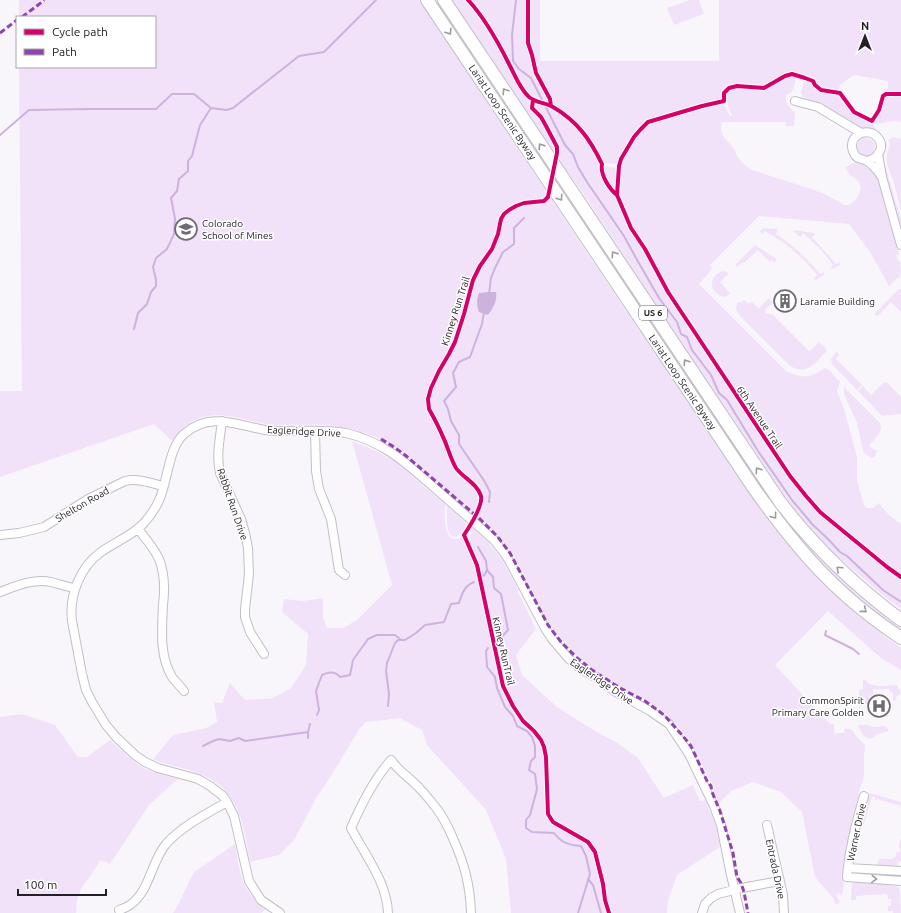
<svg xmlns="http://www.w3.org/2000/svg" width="901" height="913" font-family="Ubuntu,sans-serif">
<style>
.green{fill:#f1e2fa}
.water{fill:#ceb2de}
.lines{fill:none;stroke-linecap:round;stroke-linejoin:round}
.stream{stroke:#ceb2de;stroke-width:2}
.minor-casing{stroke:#c2bfc4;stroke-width:10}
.highway-casing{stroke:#c2bfc4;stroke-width:14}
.minor{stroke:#fefefe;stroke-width:8}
.highway{stroke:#fefefe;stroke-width:12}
.quiet{stroke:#8e44ad;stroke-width:3;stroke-dasharray:6 3;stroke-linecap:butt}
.cycleway-casing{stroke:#fff;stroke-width:6}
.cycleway{stroke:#d6006c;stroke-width:4}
.oneway{stroke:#9c9b9d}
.labels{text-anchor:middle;stroke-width:3;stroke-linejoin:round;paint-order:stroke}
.shield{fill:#fff;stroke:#666467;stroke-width:1}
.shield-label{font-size:9px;font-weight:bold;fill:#242126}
.street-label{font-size:10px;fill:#242126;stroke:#fff}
.poi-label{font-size:10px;fill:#242126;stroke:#fff;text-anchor:start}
</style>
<rect width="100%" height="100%" fill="#f9f6fb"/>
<!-- green -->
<path class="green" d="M19,0H419L581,244L741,481L775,529L812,572L839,598L856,614L887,638L901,648V670L881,658L828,611L775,665L830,724H834V732L836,736V733H844L845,728L850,729L853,731L856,736L865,745V747L864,756V774L863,782L860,787L858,799L852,819L848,841L845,866L843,893L840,895L839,893L836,895L840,902L836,905L833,898L815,877L802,812L781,792L753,782L731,791L719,803L714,793V787C712,783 709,780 708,777C703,768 699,758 694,749C686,734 673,719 658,708C648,700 636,695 624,689C603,677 583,663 566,645C541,618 531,582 510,551C506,545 500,539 495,533L405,455C379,435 353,426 320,425C302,424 284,426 266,424C247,421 228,413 209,416C193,418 181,428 172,441L154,424L0,477V391H22L19,67H155V17H19Z
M431,0H440L520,121L515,125Z
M451,0H465C490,26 505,62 522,93L529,99L531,108L539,118L544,125L555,146L557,156L558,146L546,122L540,114L534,108L535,103L536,102L552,108L579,128L584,135L590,144L598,161L601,173L610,191L615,197L627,223L653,267L668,296L703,350L788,476L805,498L820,514L874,559L901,579V609L880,593L830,550L795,511L653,301L583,193L557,158Z
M469,0H526V40L528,50L536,76L549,98V103C540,102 531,98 525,92C506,63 494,24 469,0Z
M530,0H540V61H719V0H901V93H887L883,95L888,88V81L854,75L840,85L838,91L821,88L817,85L814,80L811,78L804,74L788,73L763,86L737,84L730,86L723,91L722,93V97L720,100L718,102C697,107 655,113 640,128C629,138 625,153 616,164L604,163L602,162L593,144L584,130L577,123L555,107L551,97L540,78L536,68L530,43Z
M690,0H699L704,14L674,25L667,8Z
M789,76H796C794,85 795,92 786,95C785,106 789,104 794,112C796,116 794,122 794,126H786V122H722C719,136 725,138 733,147C735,150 736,153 737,156C741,162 746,166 752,170L811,189L827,195L844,205H849L854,201L857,198L860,192L861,187L857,180L850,175L845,168L853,163H858L867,165L880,179L898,248L899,254L896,255L898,261H900L901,275L899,278H897L889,286L870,252L849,224L759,216L710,265L713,268L699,284L786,371C803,379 809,378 825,368L829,370L840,382L837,391L845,412L857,457V480L864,505L867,508H873L876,505L879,503C885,512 892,518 901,524V576L886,565L827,516L805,493L786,469C762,433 738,396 714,360C699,337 683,315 669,292C660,278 654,263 646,249C636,231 619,209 618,189C617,168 626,146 641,131C657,115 698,110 720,104C726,104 727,112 730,116L732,115C729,110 728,106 727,100C726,99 725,96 726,94C728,83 756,90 764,89C771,88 782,79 789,76Z
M805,78L810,81L817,89L838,94L851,111L872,123L876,129H862L819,104L803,97L801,93Z
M887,96H901V122L894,121L876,124L875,122V118L881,109L884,98Z
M525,132L776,501L901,624V631L840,585L789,530L521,135Z
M893,137L901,139V211L893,180L887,165V154L890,144L888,140Z
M857 147a9 9 0 1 1 18 0a9 9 0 1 1-18 0Z
M886,142L887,144L884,154V161L901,220V231L885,175H886C882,165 880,151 886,142Z
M605,166L617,168L615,191H614C609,184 604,177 603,169Z
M764,228L778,229L776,234C793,245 807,258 820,274L824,272V275L816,280L814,279L817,275C803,257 785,242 765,231L762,235L760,231Z
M794,230L814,233L815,234L812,237L822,248L836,264L840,262V265L833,269H830L833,265L821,250L803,233L800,237L794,232Z
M755,245L777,259L774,263L772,260L770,262L758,250L744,263L743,262L737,267L735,265Z
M723,271L729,273L720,282L730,293L726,297C710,296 706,276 723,271Z
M899,289H901V312L891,302L878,316L875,315V313Z
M769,298L773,303L765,310L766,314L769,313L770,315L772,314L809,351L811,350L819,342L824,346L827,350L826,352C815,363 807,376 790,366L740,316C736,311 735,307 738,302H741L744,300L747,303L752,302L758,308H759Z
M836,352L839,355L836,359L862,385L857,390L832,364L831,359Z
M884,382L888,383L901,397V414L882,416L858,391L863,386L871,395Z
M844,387L880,423C884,432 874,439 869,446L877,451L875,456L873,458L865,454L863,451L857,423L844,394Z
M352,441L374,450L394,461L445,504C445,513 443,538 455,539C460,539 461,537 467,539L470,536L472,528L488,542L501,558L517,587L518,592L536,629L516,655L522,675L557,707L595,731L616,742L638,758L664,798L693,785L700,801L705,800L716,826L720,847L677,875L668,901L667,913H511L506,859L486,810L427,745L422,730L399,718L384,720L366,722L360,728L331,776L316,798L295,839L279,855L250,862C243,823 240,788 197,773C182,767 167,765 153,759L173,735L206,728L217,722L214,702L222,703L230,683L245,700L273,698L291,688L306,665L308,634L282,612L284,599L302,601L323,598V618L327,628H343L357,620L392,585Z
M447,506L468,525C465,530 454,544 449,532C446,526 447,513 447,506Z
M863,680H866C870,689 887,685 897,685L901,694L897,696L895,701H893V693L890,692L889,689H873V695L869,696L870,704H860V709H859V690L863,689Z
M22,714L55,725L78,757H87L110,740L131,759L145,769L178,779L149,805L110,864L100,860L92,874L82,887L77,900L76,913H0V717Z
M858,725H869L874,727L886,726L889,731L878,734L870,739C863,737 860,731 858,725Z
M870,793L901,802V806L877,799L876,800H875V797H872L864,824L862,823Z
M901,838V861L898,862L897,866L877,865L879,859C888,857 894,863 897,852H900V848L898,847Z
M235,844C240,874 241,889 265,910L261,913H173L177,907L194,872Z
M856,882L886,884L898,887L900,892L901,913H893V911H888V906H891V899H888L887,894L856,896V900H851L852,884Z"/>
<!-- water -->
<path class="water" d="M489,292H496C498,301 492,309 488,315L479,312C477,306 476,299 479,293Z"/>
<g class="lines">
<!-- stream -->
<path class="stream" d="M516,0L512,35L513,61L519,69L531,78L565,145L573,154L578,167L587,182L624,236L636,258L659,298L677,322L681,334L687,337L692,350L711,375L719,393L727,400L758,451L792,500L813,525L828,539L840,552L847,556L883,590L901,602
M0,135L29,110L88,109H156L172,94H194L211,108
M489,294L491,278L495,268L503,252L514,244V228L524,218
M484,312L482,324L470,357L459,362L453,373L456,387L444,401L448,409L451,421L459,435V444L485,482L490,492L489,502
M134,329L138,313L147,304L151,292L156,286V280L153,267L156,258L167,249L174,234L175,219L171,198L177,191L179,179L188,171V161L192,156L200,125L211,108L226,110L233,108L299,56L324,52L376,0
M478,547L486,561L487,570L493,577L494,588L501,594L508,630L498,641
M482,577L485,574L487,570
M826,631L825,635L853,649L859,654
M488,648L486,651L487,667L495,677L497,688L505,707L513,716L517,726L527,731L532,737L535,746V757L531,761L529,770L535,774L537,789L530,815L526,820V828L532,832L554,833C562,843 568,845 581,846L586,856L590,874L578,913
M388,706L389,694L386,671L387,663L395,643L398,640H405L416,633L425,625L444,622L451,604L459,603C462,594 464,586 474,582
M317,715L319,710L316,691L322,675C328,672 335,671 340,677L350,675L353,660L368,639L377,635H395L400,639
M308,738V732L310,724
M203,746L213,741L219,739L230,741L239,738L245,741L308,732
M588,879L593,885L601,913"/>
<!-- minor casing -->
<g class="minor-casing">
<path id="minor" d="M795,101L818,107L861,133
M878,154L882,177L901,245
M867,161C877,159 886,148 878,138C868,125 847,136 853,151C856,160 861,158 867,161C874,165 878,172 882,177
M222,421C220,438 216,456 220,473L241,519L245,533L248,548L249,574L245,609V617L250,632L264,654
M315,431L316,471L319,489L331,519L339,570L345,575
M138,529C146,539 154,548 159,559C165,574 165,589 163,605C162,629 159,655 172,677C176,682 180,686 184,691
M0,535L19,533L44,527L88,499L125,481C138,478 150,483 163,486
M0,592C16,586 34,578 51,582C59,584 67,587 75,588
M864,796C856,823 849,849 847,877L901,881
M767,825L783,895L784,913
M848,868L901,871
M119,910C123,909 127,907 130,905C150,891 151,862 166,844C182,826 206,814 227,802
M280,913L261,900L249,881L234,816L227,802L223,796L210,786L198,779L158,768L145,762L135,755L117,738L106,725L92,702L86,690L82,674L72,621C69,595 80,567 101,552C115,542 132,536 144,523C150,516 157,506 160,498C168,479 169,447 184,434C210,411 236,425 265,430C292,433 319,428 346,433C385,442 408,465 437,490C456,507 475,523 494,540L505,554L511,564L545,628L552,639L569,659L580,668L600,680L616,692L650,711L669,724L689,754L714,806L721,825L731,875L740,913
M388,913C387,882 365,855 351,828C361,805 374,779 391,760C399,772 412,779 421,790C427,796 432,803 437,809C443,817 448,827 452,836C464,863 470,883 471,913
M702,913L705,904L711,898L718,894L742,888L779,881"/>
</g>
<!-- highway casing -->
<g class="highway-casing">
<path id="highway" d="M427,0L753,487C767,507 782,527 798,546C827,581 863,613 901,638
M444,0L780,502C816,549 854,585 901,620"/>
</g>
<!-- minor -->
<use href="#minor" class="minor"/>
<!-- highway -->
<use href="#highway" class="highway"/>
<!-- quiet -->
<path class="quiet" d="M22,17L42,2L44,0
M0,33L17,20
M381,439L394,447L405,455L480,519L497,536L510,553L548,625L561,642L576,657L592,670L620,688L645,701L664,715L682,735L691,746L707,781L711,786L712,792L720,811L733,853L737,877L741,883L744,892L748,913"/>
<!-- cycleway casing -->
<g class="cycleway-casing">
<path id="cycleway" d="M468,0C485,18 498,42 509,64C515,75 519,87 528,96C534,103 545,102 553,107C577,121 590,139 602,164C600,174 609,189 617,195L631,228L645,249L668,292L790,476L806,496L820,512L887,567L901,577
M528,0V43L532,55L536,73L550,99L551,106
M533,100L532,108L541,117L546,126L557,147V153L548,197L544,201L524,203L516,206L509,210L504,214L501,219L498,234L492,249L480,266L473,280L464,314L455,342L449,354L439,371L431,388L428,399L429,409C434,418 439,427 443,437C448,447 450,458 456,468C462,477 478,484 481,496C483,506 470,526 464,535L477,565L503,686L513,706L523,721L534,731L541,740L544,747L546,757L548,814L553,822L588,842L595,852L603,884L605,900L609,913
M617,195L619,166L621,159L634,137L640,130L648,122L702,106L724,101V93L729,88L737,86L764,88L785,76L792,74L805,78L813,81L815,85L821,90L840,93L854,112L872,121L879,110L883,96L886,94H901"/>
</g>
<!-- cycleway -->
<use href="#cycleway" class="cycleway"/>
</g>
<!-- one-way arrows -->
<defs><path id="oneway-chevron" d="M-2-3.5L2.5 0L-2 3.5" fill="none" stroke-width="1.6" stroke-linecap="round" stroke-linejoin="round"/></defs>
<g class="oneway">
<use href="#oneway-chevron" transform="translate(449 32) rotate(56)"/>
<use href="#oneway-chevron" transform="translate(505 91) rotate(-124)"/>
<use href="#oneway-chevron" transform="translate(541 146) rotate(-124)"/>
<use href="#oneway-chevron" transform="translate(560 198) rotate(56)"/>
<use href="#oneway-chevron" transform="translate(614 254) rotate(-124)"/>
<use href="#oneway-chevron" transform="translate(686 362) rotate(-124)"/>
<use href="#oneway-chevron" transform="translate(758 470) rotate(-124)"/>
<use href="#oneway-chevron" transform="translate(774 516) rotate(53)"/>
<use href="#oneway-chevron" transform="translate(839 569) rotate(-137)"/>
<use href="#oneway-chevron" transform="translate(864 610) rotate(40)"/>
<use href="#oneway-chevron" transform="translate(874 879) rotate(4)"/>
</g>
<!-- icons -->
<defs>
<g id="university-ring" transform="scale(1.15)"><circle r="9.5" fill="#fff" stroke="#6f6c71" stroke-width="1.5"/><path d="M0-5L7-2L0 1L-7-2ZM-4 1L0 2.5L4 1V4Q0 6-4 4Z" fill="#6f6c71"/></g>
<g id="building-ring" transform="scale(1.15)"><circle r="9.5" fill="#fff" stroke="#6f6c71" stroke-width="1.5"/><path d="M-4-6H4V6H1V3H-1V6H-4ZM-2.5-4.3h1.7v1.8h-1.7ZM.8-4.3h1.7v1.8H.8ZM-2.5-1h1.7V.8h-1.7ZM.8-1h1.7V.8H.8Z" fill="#6f6c71"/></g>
<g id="hospital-ring" transform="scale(1.15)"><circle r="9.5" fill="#fff" stroke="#6f6c71" stroke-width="1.5"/><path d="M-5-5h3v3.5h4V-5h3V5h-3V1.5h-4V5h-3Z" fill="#6f6c71"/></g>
</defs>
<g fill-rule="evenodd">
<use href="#university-ring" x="186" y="229"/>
<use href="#building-ring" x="785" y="301"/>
<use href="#hospital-ring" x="879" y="706"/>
</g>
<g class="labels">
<!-- shield labels -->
<rect class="shield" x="639" y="306" width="28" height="14" rx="3"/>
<g class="shield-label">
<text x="653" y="316">US 6</text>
</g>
<!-- street labels -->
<g class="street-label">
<text transform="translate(503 112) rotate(56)" y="4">Lariat Loop Scenic Byway</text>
<text transform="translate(455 311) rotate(-72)" y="4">Kinney Run Trail</text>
<text transform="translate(683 382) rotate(56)" y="4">Lariat Loop Scenic Byway</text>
<text transform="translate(760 417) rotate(56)" y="4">6th Avenue Trail</text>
<text transform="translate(304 431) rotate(3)" y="4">Eagleridge Drive</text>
<text transform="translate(82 504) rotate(-30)" y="4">Shelton Road</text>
<text transform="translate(233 504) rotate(71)" y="4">Rabbit Run Drive</text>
<text transform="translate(504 651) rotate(77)" y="4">Kinney RunTrail</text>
<text transform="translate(602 681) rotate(34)" y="4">Eagleridge Drive</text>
<text transform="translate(856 832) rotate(-78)" y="4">Warner Drive</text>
<text transform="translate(776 869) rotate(78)" y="4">Entrada Drive</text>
</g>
<!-- poi labels -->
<g class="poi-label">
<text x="202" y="227">Colorado<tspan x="202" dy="12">School of Mines</tspan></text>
<text x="800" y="305">Laramie Building</text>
<text x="864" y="704" text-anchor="end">CommonSpirit<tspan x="864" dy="12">Primary Care Golden</tspan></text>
</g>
</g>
<!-- legend -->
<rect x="16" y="16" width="140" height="52" fill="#ffffff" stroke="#a7a6a8"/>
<rect x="24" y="29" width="20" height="6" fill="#d6006c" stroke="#a7a6a8"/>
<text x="52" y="36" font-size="12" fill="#242126">Cycle path</text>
<rect x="24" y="49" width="20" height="6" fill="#8e44ad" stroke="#a7a6a8"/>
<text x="52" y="56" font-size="12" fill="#242126">Path</text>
<!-- north arrow -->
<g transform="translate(865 36)" stroke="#ffffff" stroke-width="3" paint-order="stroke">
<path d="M0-3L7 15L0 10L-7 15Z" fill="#242126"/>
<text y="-6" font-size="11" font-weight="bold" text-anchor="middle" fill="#242126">N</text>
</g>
<!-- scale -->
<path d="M18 889v6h88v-6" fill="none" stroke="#242126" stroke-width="2"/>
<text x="24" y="889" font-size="12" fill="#242126" stroke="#ffffff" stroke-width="3" paint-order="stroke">100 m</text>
</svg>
